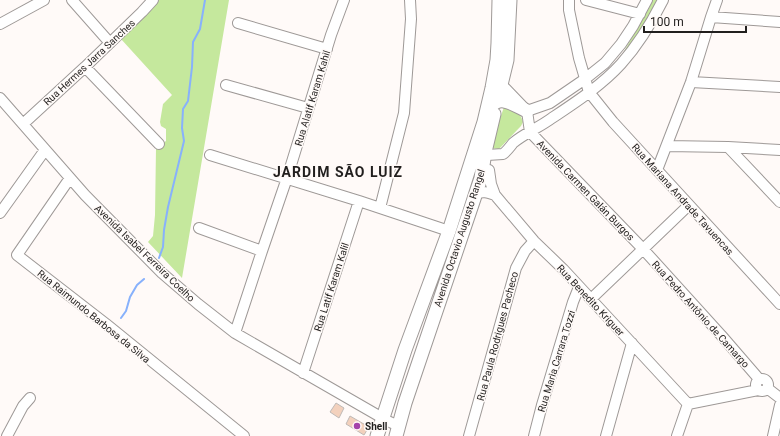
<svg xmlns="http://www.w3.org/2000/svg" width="780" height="436" font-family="Roboto,sans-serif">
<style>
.green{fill:#c5e89d}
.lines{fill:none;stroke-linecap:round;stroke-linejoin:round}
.stream{stroke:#87b1fc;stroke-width:2}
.building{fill:#f3d1bd;stroke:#bfbab7}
.minor-casing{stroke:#9e9997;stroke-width:12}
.major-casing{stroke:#9e9997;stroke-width:15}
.minor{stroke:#fff;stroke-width:10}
.major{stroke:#fff;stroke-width:13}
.poi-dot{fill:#a443aa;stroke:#fffaf8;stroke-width:1.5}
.labels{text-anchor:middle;stroke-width:3;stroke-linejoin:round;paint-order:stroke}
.street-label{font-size:10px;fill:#211f1e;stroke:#fffaf8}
.poi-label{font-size:10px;font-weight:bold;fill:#211f1e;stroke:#fffaf8;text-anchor:start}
.district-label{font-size:14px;font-weight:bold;letter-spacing:1px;fill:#211f1e;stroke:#fffaf8}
</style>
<rect width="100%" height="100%" fill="#fffaf8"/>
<!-- green -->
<path class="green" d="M159,0H229L182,278L148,242L153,236L155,215L156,148L166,141V129L161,126L160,122L163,104L172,95L121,39L156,5Z
M653,0H657L644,26L619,60L648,10Z
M504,107C514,111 520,111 523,122L521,126L499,149L490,148Z"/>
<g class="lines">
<!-- stream -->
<path class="stream" d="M159,258L163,247L164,230L168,207L184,141L182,128L183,109L188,101L192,67L193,42L200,29L205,0
M121,318L126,311L130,297L137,285L144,279"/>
</g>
<!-- building -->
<path class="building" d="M336,403L344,408L339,418L330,412Z
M350,416L369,427L364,435L346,424Z"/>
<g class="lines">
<!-- minor casing -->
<g class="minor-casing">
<path id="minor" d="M72,0L110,43
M569,0V10L579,58L589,92L613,122L780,304
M586,0L640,14
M711,17L780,22
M238,23L327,49
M0,24L44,0
M85,67L159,144
M691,82L780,87
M501,84L527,111L550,103L585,79L605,63L621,44L633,26L647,0
M226,85L308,108
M0,98L85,195L162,273L198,304L235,333L379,416L383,419L399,426
M527,111L530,132L643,249L721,335L759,379
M23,124L85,67L142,12L153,0
M667,146L728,147L780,150
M728,147L780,202
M485,152L487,155L503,154C507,151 510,147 513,143C525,133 540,127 552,118C576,102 602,85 621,64C638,45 652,22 663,0
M210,155L359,201L449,231
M657,170L691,82L711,17L717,0
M70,178L17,255L106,324L244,436
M475,194C483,191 487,192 495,195L491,184L489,170
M495,195L534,241L563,269L688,404
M380,208L404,113L411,19L410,0
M0,213L45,150
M199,228L262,251
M591,299L689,205
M235,333L262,251L287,178L331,35L344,0
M303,373L359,201
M756 385a6 6 0 1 1 12 0a6 6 0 1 1-12 0Z
M767,388L780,398
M688,404L758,390
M7,436L23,406L30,398
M469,436L516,268L525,251L534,241
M534,436L542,405L573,302L579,287
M606,436L632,343
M677,436L688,404
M773,436L780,405"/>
</g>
<!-- major casing -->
<g class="major-casing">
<path id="major" d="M499,93L507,60L510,0
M490,109C498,92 516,106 527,111
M377,436L405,350L449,231L484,122L492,88L497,60L498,43L499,0
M396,436L405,403L481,178L485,152L494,114"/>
</g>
<!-- minor -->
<use href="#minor" class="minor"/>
<!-- major -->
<use href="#major" class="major"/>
</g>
<!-- markers -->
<circle class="poi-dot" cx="357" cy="426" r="4"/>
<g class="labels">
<!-- street labels -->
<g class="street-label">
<text transform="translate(89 62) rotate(-43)" y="4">Rua Hermes Jarra Sanches</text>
<text transform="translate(312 98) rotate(-73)" y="4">Rua Alatif Karam Kahil</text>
<text transform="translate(586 190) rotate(46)" y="4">Avenida Carmen Galán Burgos</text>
<text transform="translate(683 199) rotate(48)" y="4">Rua Mariana Andrade Tavuencas</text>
<text transform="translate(459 238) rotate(-72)" y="4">Avenida Octavio Augusto Rangel</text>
<text transform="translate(145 253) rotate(44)" y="4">Avenida Isabel Ferreira Coelho</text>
<text transform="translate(331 287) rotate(-72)" y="4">Rua Latif Karam Kalil</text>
<text transform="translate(591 300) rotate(47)" y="4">Rua Benedito Kriguer</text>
<text transform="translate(701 314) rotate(48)" y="4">Rua Pedro Antônio de Camargo</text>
<text transform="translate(94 316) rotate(39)" y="4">Rua Raimundo Barbosa da Silva</text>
<text transform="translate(497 336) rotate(-75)" y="4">Rua Paula Rodrigues Pacheco</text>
<text transform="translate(556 361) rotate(-73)" y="4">Rua Maria Carrara Tozzi</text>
</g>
<!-- poi labels -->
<g class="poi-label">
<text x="365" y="430">Shell</text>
</g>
<!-- district labels -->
<g class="district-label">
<text x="338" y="177">JARDIM SÃO LUIZ</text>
</g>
</g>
<!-- scale -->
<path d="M644 26v6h102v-6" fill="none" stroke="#211f1e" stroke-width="2"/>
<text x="650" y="26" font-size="12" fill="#211f1e" stroke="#fffaf8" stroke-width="3" paint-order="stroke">100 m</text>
</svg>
